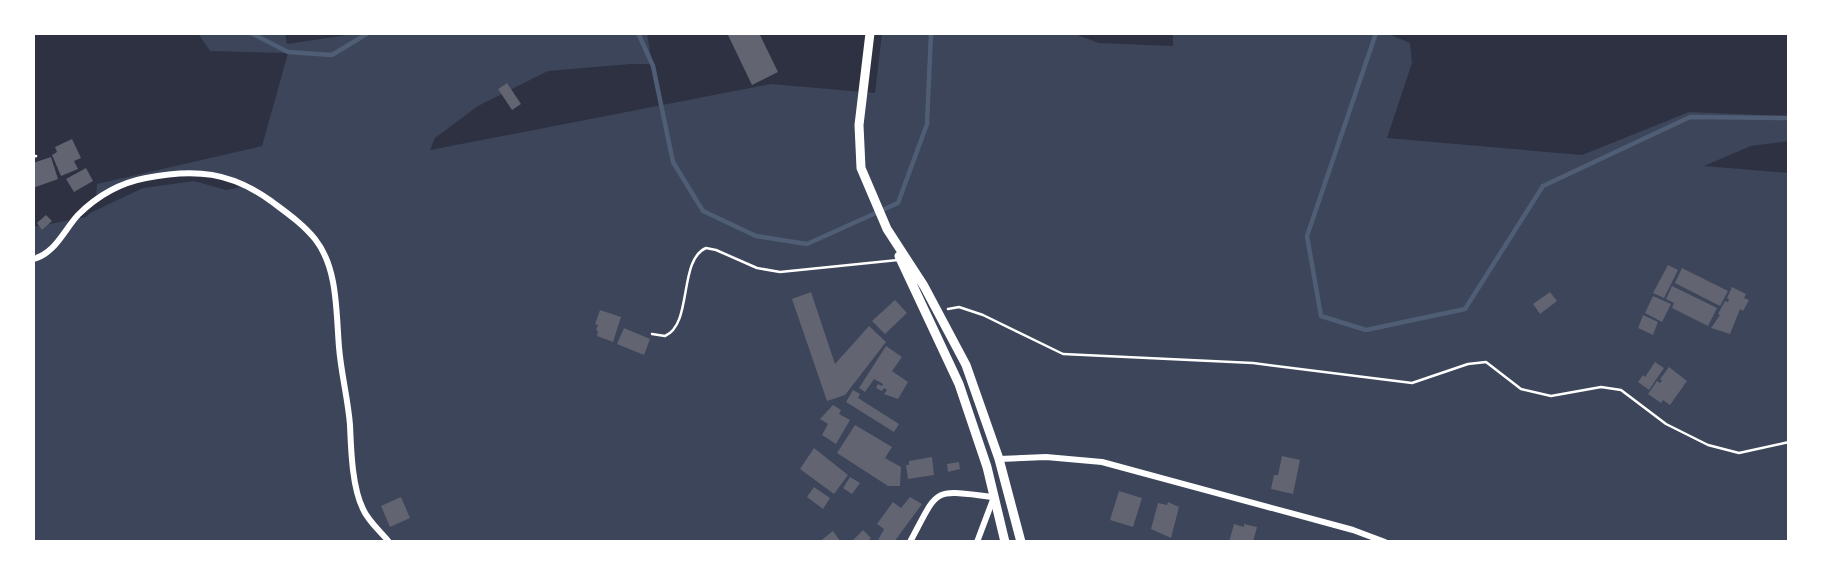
<svg xmlns="http://www.w3.org/2000/svg" width="1822" height="575" font-family="Signika,sans-serif">
<style>
.green{fill:#3c4559}
.lines{fill:none;stroke-linecap:round;stroke-linejoin:round}
.stream{stroke:#4f5d75;stroke-width:4.5}
.building{fill:#626471}
.path{stroke:#fff;stroke-width:2.5}
.service{stroke:#fff;stroke-width:2.5}
.minor{stroke:#fff;stroke-width:6}
.secondary{stroke:#fff;stroke-width:9}
</style>
<rect width="100%" height="100%" fill="#2d3142"/>
<!-- green -->
<path class="green" d="M198,33H285L287,44L360,33H647L652,64H631L548,71L478,106L435,138L430,150L771,84L875,93L882,33H1072L1099,43L1173,46V33H1386L1410,43L1412,63L1387,138L1582,155L1689,112L1789,116V141L1751,146L1704,166L1789,173V542H33V227L86,217L90,213L143,188L194,181L226,190L245,186L217,174L145,178L96,198L97,184L262,146L288,53L210,51Z"/>
<g class="lines">
<!-- stream -->
<path class="stream" d="M251,33L288,52L332,55L368,33
M638,33L653,66L673,162L703,211L756,236L807,244L898,203L927,124L931,33
M1376,33L1307,236L1321,316L1366,330L1465,309L1543,186L1690,117L1789,118"/>
</g>
<!-- building -->
<path class="building" d="M727,33H759L778,72L752,85Z
M507,83L521,104L512,110L498,89Z
M72,139L81,158L74,161L78,169L61,176L52,155L57,152L55,147Z
M51,157L58,179L33,188V163Z
M86,168L93,181L74,192L66,179Z
M46,215L52,221L42,230L37,223Z
M1668,265L1678,270L1664,298L1653,293Z
M1682,268L1728,291L1720,306L1675,283Z
M1672,286L1717,308L1708,326L1672,308L1674,303L1666,299Z
M1732,287L1746,294L1744,298L1749,300L1743,311L1740,309L1730,334L1711,328L1720,315L1718,314L1725,301L1728,302L1729,300L1727,298Z
M811,292L835,364L869,326L886,342L845,395L827,401L792,299Z
M1550,292L1557,301L1540,314L1533,304Z
M1653,296L1671,304L1662,322L1645,313Z
M895,300L907,313L885,334L872,321Z
M600,310L621,317L613,342L597,336L598,331L596,330L598,325L595,324Z
M1643,315L1658,322L1653,335L1638,328Z
M624,328L650,339L644,355L617,344Z
M886,346L902,357L892,371L908,382L898,399L884,394L887,390L884,388L882,391L876,388L878,384L882,386L883,384L874,379L865,392L859,388Z
M1655,362L1664,368L1649,390L1638,382L1643,375L1645,377Z
M1669,367L1687,381L1670,405L1663,400L1661,403L1648,394L1657,381L1660,383L1662,381L1660,379Z
M853,390L860,394L858,398L899,424L894,432L846,402Z
M833,405L841,410L839,414L850,420L836,444L822,435L828,424L820,419Z
M855,425L892,447L885,458L901,467L900,486H888L837,453Z
M814,448L848,475L834,494L800,469Z
M1282,456L1300,460L1293,494L1271,489L1274,475H1278Z
M932,457L934,475L908,479L906,465H909V461Z
M959,462L960,469L948,472L947,464Z
M850,477L860,483L852,494L843,488Z
M814,487L830,498L823,509L807,497Z
M1119,491L1142,498L1133,527L1110,520Z
M401,497L410,518L390,527L381,506Z
M910,497L922,504L894,542H877L884,529L877,524L893,502L901,508Z
M1168,502L1179,507L1171,538L1151,529L1158,503L1167,505Z
M1234,524L1244,527V524L1257,527L1253,542H1229Z
M863,530L871,538L867,542H851Z
M833,531L841,542H819Z"/>
<g class="lines">
<!-- path -->
<path class="path" d="M33,157L36,156
M948,309L959,307L983,315L1063,354L1253,363L1412,383L1468,364L1486,362L1521,389L1551,396L1601,387L1621,390L1666,424L1708,445L1739,453L1789,442"/>
<!-- service -->
<path class="service" d="M652,334L665,336C693,324 678,260 706,248L716,250L757,268L780,272L898,260"/>
<!-- minor -->
<path class="minor" d="M33,259C55,254 64,230 78,215C97,196 119,183 146,178C195,168 231,172 271,201C287,213 303,224 315,239C338,268 336,312 339,347C341,373 348,399 350,425C351,449 352,487 363,509C368,521 381,532 389,542
M999,459L1046,457L1102,462L1353,530L1385,542
M910,542C940,486 931,490 994,497L977,542"/>
<!-- secondary -->
<path class="secondary" d="M870,33L859,125L861,168L887,229L924,286L966,365L999,459L1021,542
M899,256L959,384L987,467L1005,542"/>
</g>
<!-- border -->
<rect width="1822" height="575" fill="none" stroke="#ffffff" stroke-width="70"/>
</svg>
